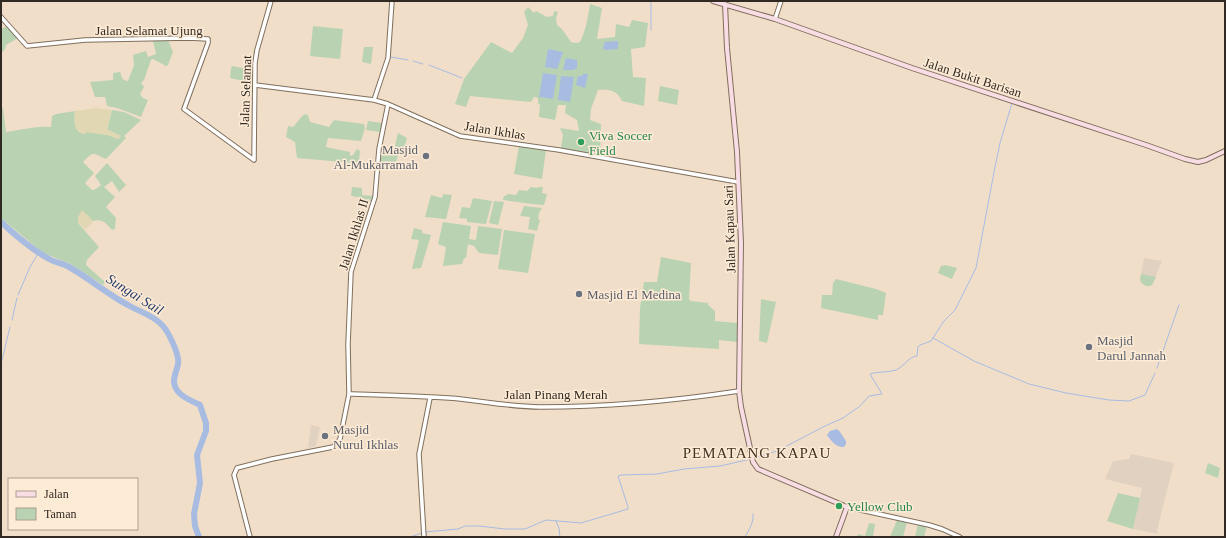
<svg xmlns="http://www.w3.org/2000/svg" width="1226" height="538" font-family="Georgia,serif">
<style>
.education{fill:#e1d1c0}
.green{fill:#b9d3b2}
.sand{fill:#e1d8b3}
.water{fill:#a8bce2}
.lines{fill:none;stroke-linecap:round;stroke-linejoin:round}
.stream{stroke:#a8bce2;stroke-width:1}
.river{stroke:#a8bce2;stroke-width:6}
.tertiary-casing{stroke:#806f5d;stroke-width:5.5}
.secondary-casing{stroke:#806f5d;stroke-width:6}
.tertiary{stroke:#fff;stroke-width:3.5}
.secondary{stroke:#f8dde5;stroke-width:4}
.leisure-dot{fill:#2e9e5b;stroke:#feebd6;stroke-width:1.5}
.worship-dot{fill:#6b7280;stroke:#feebd6;stroke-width:1.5}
.labels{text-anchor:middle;stroke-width:3;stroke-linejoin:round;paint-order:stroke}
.street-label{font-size:13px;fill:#312a22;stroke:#feebd6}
.leisure-label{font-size:13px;fill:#27864d;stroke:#feebd6;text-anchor:start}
.worship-label{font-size:13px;fill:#5b616d;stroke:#feebd6;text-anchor:start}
.water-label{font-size:14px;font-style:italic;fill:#273f6f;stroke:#feebd6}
.quarter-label{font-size:15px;letter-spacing:1px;fill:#433423;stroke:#feebd6}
</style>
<rect width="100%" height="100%" fill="#f1dec9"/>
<!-- education -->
<path class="education" d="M1144,258L1162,261L1152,285L1150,286L1142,284L1140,280Z
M311,425L320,427L316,446L308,448Z
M1131,454L1174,463L1163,506L1157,531L1158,534L1133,529L1142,488L1105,479L1113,461L1129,459Z"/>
<!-- green -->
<path class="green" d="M590,4L602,8L597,39L615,37L616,24L629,27L632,20L648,23L645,47L631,49L633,77L646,78L644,106L622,101C617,90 609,89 598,90L591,109L590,120L601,124L600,154L598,155L561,148L563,135L560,128L579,131L577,120L565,113L566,105H558L555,120L539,117L540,105L538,103V98L534,97L531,102L470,96L466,107L455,104L464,79L491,42L512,53L523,38L528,25L524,12L528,7L534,13L536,11L547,17L553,16L554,11L558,12L556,18L557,25L562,29L571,42L576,43L580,42C586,30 588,17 590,4Z
M7,26L18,38L6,45L5,49L1,54V29Z
M313,26L343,29L340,59L310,56Z
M168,40L173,52L168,65L166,66L153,59L151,60L144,80L141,83L144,87L140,94L143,98L148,100L141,117L117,108L107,106L105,97H95L90,82L113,80V73L120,72L122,78L124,80L128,81L134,65L133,55L146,51L148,57L156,54L153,41Z
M364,47H373L371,64L362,62Z
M232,66L253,70V83L230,78L231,68Z
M660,86L679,90L677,105L658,101Z
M3,108L6,132C22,130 35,126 51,127L52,116L56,114L75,111L74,116L87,132L108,135L118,139L121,136L107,130L112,110L124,112L141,120L124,136L126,138L107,158L105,159C92,152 93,152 83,162L94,173L85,183L92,190L96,189L101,185L95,176L107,163L126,185L119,192L112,181L104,187L115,197L106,207L116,218L115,229L112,230C107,224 102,218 93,221L86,214L78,223L99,247L87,260L86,265L105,282L103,285L69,263L43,253L1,218V109Z
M305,114L308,115L310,122L329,127L334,120L364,124L365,128L361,141L328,138L326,147L350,152V156L353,155L357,149L360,151L359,161L353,163L297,158L295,142L286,137L288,126L293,127C297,123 300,117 305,114Z
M368,121L382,123L380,132L366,130Z
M398,133L407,138L404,149L398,156L395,164L380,162L381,152L393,154Z
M519,146L546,150L542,179L514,174Z
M352,187L362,188V195L373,196V202L364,199V198L351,196Z
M531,187L537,188L539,187H543L542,193L547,194L544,205L532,204L503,200L504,196H506L507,194L516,195L519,190L527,191Z
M443,194L452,195L446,219L425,217L431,195L442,198Z
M473,198L492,201L486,224L467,222V219L459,218L462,207L470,208Z
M494,201L504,202L498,225L489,223Z
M524,206L542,208L539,213L538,219L540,220L537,231L528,229L530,217L520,216Z
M443,222L471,226L469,239L476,240L478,226L502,229L498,255L479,253L474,246L468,244L466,258H464L462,264L443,266L446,247L438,244Z
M414,228L422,230V233L431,235L421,268L412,269L419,240L411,239Z
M504,230L535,234L528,273L498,269Z
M661,257L691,263L689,299L691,301L708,303V305L715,311V321L737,323V342L719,340V349L639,344L640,308L644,282H657Z
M945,265L957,268L952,279L938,273L941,266Z
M1141,274L1156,277L1152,285C1148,288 1142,285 1140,280Z
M836,279L876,289L886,293L883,315H878V320L821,308L822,295H832L833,283Z
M761,299L776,302L767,343L759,341Z
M1208,463L1220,468L1218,478L1205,473Z
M1118,493L1140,498L1133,529L1107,521Z
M897,520L907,522L903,537H890Z
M869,523L875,524L873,537H857L858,534L865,536Z
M918,524L927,526L924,537H915Z"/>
<!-- sand -->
<path class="sand" d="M95,108L112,110L107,129L121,136L118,139L108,135L87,132L85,134C73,133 74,121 75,111Z
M82,210L93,221V222L85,230L78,222V217Z"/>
<!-- water -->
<path class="water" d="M618,41V49L605,50L603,48L605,42Z
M548,49L563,52L557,69L545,67Z
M566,58L577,60V68L573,70H563Z
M543,73L557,75L553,99L539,97Z
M583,74H588L585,88L576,85L578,76H582Z
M561,76L574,77L570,102L558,100Z
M837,429C841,432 843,437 846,441V444L844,447C837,448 831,441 827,435L830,431Z"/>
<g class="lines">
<!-- stream -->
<path class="stream" d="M651,30V1
M391,57L408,60
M413,61L423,64
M429,65L462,78
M18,295L30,267L39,252
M12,320L17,298
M933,338L974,361L1029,384L1066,393L1109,400L1129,401L1145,395L1155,373
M2,360L10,327
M1,365V364
M1157,368L1179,305
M754,458L777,451L823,427L843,418L860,406L869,396L882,394L870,374C878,371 887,373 896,370C905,366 908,357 917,356L918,347L920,345L931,341L944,321L955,310L976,268L995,167L1000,143L1012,103L999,99
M556,521L559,528L560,537
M425,532L458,529L465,526H479L505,529H525L546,520L581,523L628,509V507L618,476L621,475L657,474L684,469L720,466L751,459
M410,537L422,533
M745,537C749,530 754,522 753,514"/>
<!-- river -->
<path class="river" d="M1,222C16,236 31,249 49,259C56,263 63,263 69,267C89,278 107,294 128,305C140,312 153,315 162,325C168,331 180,355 178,364C177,370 174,375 174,382C175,395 190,400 200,405L206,423V431L197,455L200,483L194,514L195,526L199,537"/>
<!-- tertiary casing -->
<g class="tertiary-casing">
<path id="tertiary" d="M1,17L27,46L85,40L189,38L208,39V43L184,109L254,160
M775,19L781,1
M255,85L374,100L388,104L460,136L559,150L738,182
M374,100L388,58L392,1
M254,160L255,63L257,50L271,1
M349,394C382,395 416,396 449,398C479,400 509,407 540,407C607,407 673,401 739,391
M847,507L929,525L942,529L960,537
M250,537L234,475L237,468L272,459L333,447L337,444L340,439L349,394L348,344L351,272L375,197L379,149L388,104
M424,537L419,454L430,398"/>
</g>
<!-- secondary casing -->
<g class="secondary-casing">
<path id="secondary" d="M713,1L775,19L912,68L1146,145L1185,159L1198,162L1206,160L1225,151
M725,4L727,48L737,152L741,243L739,391L741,407L753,462L758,469L847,507L836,537"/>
</g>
<!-- tertiary -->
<use href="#tertiary" class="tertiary"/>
<!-- secondary -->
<use href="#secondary" class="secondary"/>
</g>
<!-- markers -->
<g class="leisure-dot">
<circle cx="581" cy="142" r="4"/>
<circle cx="839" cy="506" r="4"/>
</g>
<g class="worship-dot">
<circle cx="426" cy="156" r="4"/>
<circle cx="579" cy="294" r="4"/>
<circle cx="1089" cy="347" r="4"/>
<circle cx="325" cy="436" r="4"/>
</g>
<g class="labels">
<!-- street labels -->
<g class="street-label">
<text x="149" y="35">Jalan Selamat Ujung</text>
<text transform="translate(973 77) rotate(18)" y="5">Jalan Bukit Barisan</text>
<text transform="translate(245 91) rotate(-88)" y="5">Jalan Selamat</text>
<text transform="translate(495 130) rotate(9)" y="5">Jalan Ikhlas</text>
<text transform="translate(729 229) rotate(-92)" y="5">Jalan Kapau Sari</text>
<text transform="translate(353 234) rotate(-73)" y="5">Jalan Ikhlas II</text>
<text x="556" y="399">Jalan Pinang Merah</text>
</g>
<!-- leisure labels -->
<g class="leisure-label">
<text x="589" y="140">Viva Soccer<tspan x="589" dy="15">Field</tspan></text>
<text x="847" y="511">Yellow Club</text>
</g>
<!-- worship labels -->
<g class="worship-label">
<text x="418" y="154" text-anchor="end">Masjid<tspan x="418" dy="15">Al-Mukarramah</tspan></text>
<text x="587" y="299">Masjid El Medina</text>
<text x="1097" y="345">Masjid<tspan x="1097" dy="15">Darul Jannah</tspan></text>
<text x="333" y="434">Masjid<tspan x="333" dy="15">Nurul Ikhlas</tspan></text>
</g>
<!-- water labels -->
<g class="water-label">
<text transform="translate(135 294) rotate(32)" y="5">Sungai Sail</text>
</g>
<!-- quarter labels -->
<g class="quarter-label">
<text x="757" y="458">PEMATANG KAPAU</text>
</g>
</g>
<!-- border -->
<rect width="1226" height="538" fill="none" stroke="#312a22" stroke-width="4"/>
<!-- legend -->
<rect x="8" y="478" width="130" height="52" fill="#feebd6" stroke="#ac9e8e"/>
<rect x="16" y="491" width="20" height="6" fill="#f8dde5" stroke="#ac9e8e"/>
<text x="44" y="498" font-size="12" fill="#312a22">Jalan</text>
<rect x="16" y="508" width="20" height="12" fill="#b9d3b2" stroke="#ac9e8e"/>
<text x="44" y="518" font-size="12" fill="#312a22">Taman</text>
</svg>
